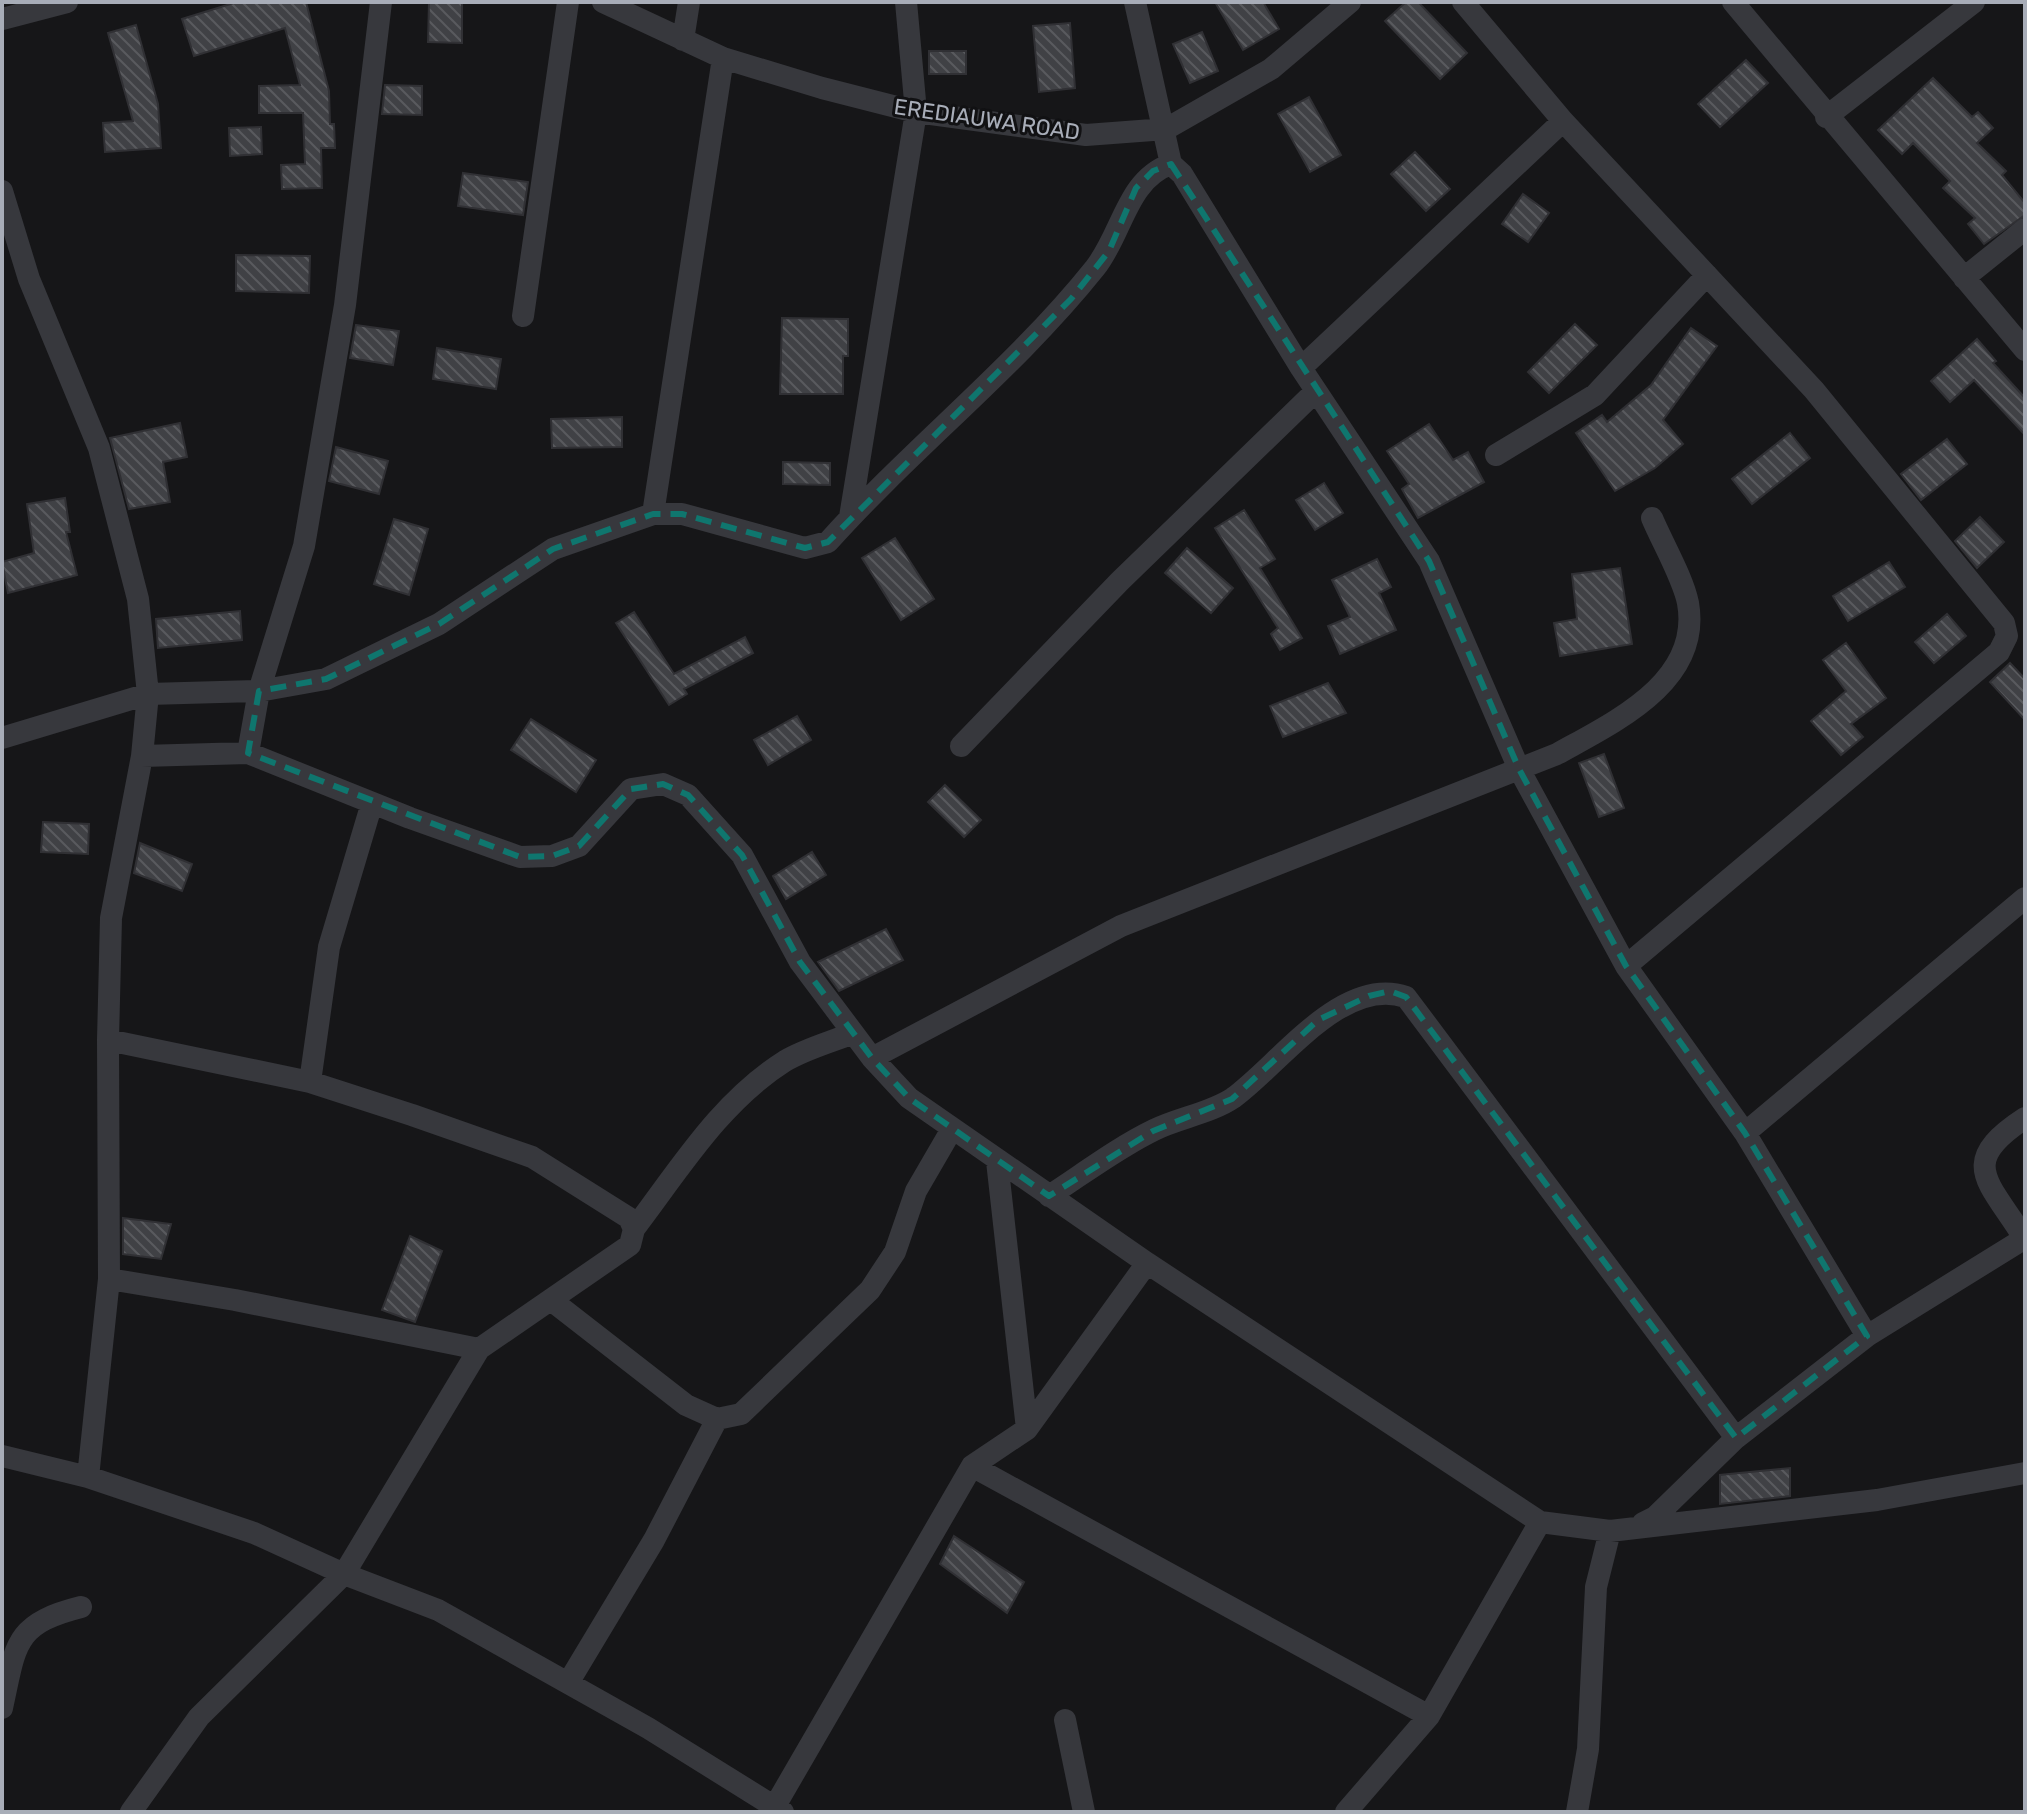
<svg xmlns="http://www.w3.org/2000/svg" width="2027" height="1814" font-family="Rubik,sans-serif">
<style>
.building{fill:url(#building-back-hatch);stroke:#303034;stroke-width:2}
.lines{fill:none;stroke-linecap:round;stroke-linejoin:round}
.minor{stroke:#37383d;stroke-width:22}
.marked{fill:none;stroke:#0f766e;stroke-width:6;stroke-dasharray:16 10;stroke-linejoin:round}
.labels{text-anchor:middle;stroke-width:6;stroke-linejoin:round;paint-order:stroke}
.street-label{font-size:22px;fill:#a8adb8;stroke:#111113}
</style>
<defs>
<pattern id="building-back-hatch" width="6" height="6" patternUnits="userSpaceOnUse" patternTransform="scale(2)"><rect width="6" height="6" fill="#404145"/><path d="M-1 5l2 2M0 0l6 6M5-1l2 2" fill="none" stroke="#595a5e"/></pattern>
</defs>
<rect width="100%" height="100%" fill="#161618"/>
<!-- building -->
<path class="building" d="M237,2H306L329,91L330,124H334L335,148H321L322,188L282,189L281,165L305,164L303,113H259V86L300,85L285,28L194,56L182,19Z
M429,2H462V43L428,42Z
M1215,2H1263L1279,29L1243,50Z
M1406,2H1418L1467,53L1440,79L1385,21Z
M1070,23L1075,88L1039,92L1033,26Z
M136,25L158,104L161,148L105,152L103,123L133,121L108,33Z
M1202,32L1218,71L1190,83L1173,44Z
M929,51H966V74H929Z
M1746,60L1768,83L1720,127L1698,104Z
M1933,78L1972,117L1978,112L1993,128L1977,143L2006,171L2002,175L2025,203V215L1984,244L1968,224L1975,218L1943,188L1950,181L1913,143L1902,154L1878,130Z
M385,85L422,86V115L382,114Z
M1309,97L1341,155L1310,172L1278,114Z
M261,127L262,154L230,156L229,128Z
M1415,152L1450,189L1426,211L1391,174Z
M463,173L528,182L523,215L458,206Z
M1523,194L1549,213L1528,242L1502,224Z
M236,255L310,256L309,293L236,291Z
M782,318L848,319V356H843V394H780Z
M1575,324L1597,345L1549,393L1528,372Z
M356,325L399,331L393,365L350,358Z
M1691,328L1717,346L1663,420L1683,444L1655,468L1615,491L1576,433L1602,415L1607,422L1651,385Z
M1977,339L1996,361L1993,363L2025,398V435L1974,380L1950,402L1931,381Z
M437,348L501,359L496,389L433,379Z
M622,417V447L552,448L551,419Z
M180,423L187,457L163,462L170,502L129,509L110,438Z
M1429,424L1453,460L1468,452L1484,482L1418,518L1402,489L1409,484L1387,451Z
M1790,433L1810,458L1752,504L1732,479Z
M1947,439L1967,464L1921,500L1901,474Z
M336,447L388,461L379,494L329,481Z
M783,462L830,463V485L783,484Z
M1324,483L1343,513L1315,530L1296,500Z
M65,498L70,532H66L77,575L8,593L2,562L34,553L27,504Z
M1244,510L1275,559L1260,568L1302,638L1280,650L1271,634L1278,628L1215,528Z
M1980,517L2004,542L1977,568L1955,541Z
M394,519L428,529L409,595L374,584Z
M895,538L934,599L901,620L862,558Z
M1187,548L1233,588L1211,613L1165,573Z
M1377,559L1391,587L1379,593L1396,630L1340,654L1328,626L1350,617L1332,580Z
M1889,562L1905,587L1848,621L1833,596Z
M1620,568L1632,644L1560,656L1554,623L1577,619L1572,574Z
M240,611L242,640L158,648L156,619Z
M634,612L674,674L745,637L753,653L684,689L687,694L669,705L616,623Z
M1947,614L1966,636L1934,663L1915,642Z
M1846,643L1886,698L1851,724L1863,737L1841,755L1811,721L1846,691L1823,660Z
M2010,663L2025,679V720L1990,682Z
M1328,683L1346,713L1283,737L1270,706Z
M797,716L811,740L768,765L754,740Z
M531,719L596,760L576,792L511,750Z
M1604,754L1624,808L1599,817L1579,763Z
M945,785L981,820L964,837L928,802Z
M43,822L89,824L88,854L41,852Z
M140,843L192,864L182,891L134,873Z
M812,852L826,875L786,899L773,876Z
M886,929L903,960L839,991L818,962Z
M123,1218L171,1224L161,1259L123,1254Z
M410,1236L442,1251L415,1322L382,1310Z
M1790,1468V1496L1720,1504V1475Z
M954,1536L1024,1582L1007,1613L940,1564Z"/>
<g class="lines">
<!-- minor -->
<path class="minor" d="M603,2L723,58L822,88L916,112L1086,135L1166,129L1271,69L1350,2
M1135,2L1171,164L1182,174L1301,368L1429,561L1519,769L1626,966L1745,1133L1867,1336
M1463,2L1563,121L1814,390L2004,623L2007,636L1999,652L1626,966
M1733,2L2025,350
M2,19L67,2
M683,40L689,2
M1826,117L1974,2
M2,191L29,279L99,448L138,599L148,694L142,756L111,918L108,1040L109,1279L88,1477
M1964,278L2025,229
M523,316L568,2
M1301,368L1563,121
M1496,455L1595,395L1707,275
M653,514L723,58
M850,517L916,112L906,2
M2,738L148,694L259,691L326,679L439,624L553,549L653,514H682L805,548L828,542C913,447 1016,367 1095,268C1123,233 1126,180 1171,164
M961,746L1120,581L1316,391
M248,753L259,691L304,546L345,305L381,2
M142,756L248,753L410,818L520,857L552,856L579,846L631,789L663,784L688,795L742,855L800,962L872,1058L909,1098L1147,1263L1540,1522L1610,1531L1877,1500L2025,1473
M108,1040L310,1082L412,1115L532,1157L629,1218L634,1229
M872,1058L1121,926L1557,754C1614,722 1702,682 1688,603C1683,578 1662,542 1652,518
M310,1082L329,947L372,803
M1745,1133L2025,898
M997,1161L1027,1429
M1049,1196C1083,1174 1117,1148 1154,1130C1178,1118 1211,1113 1233,1098C1279,1065 1342,975 1406,997L1736,1438
M2024,1238C1989,1181 1956,1163 2025,1118
M109,1279L235,1300L479,1349
M551,1300L686,1405L717,1419L741,1414L870,1290L895,1252L916,1191L952,1129
M2,1456L88,1477L254,1533L344,1574L438,1610L648,1728L783,1812
M972,1466L1429,1716
M1643,1523L1655,1517L1736,1438L1867,1336L2025,1238
M568,1683L654,1540L717,1419
M2,1708C16,1645 13,1624 81,1607
M1065,1720L1084,1812
M775,1806L972,1466L1027,1429L1147,1263
M131,1812L199,1717L344,1574L479,1349L630,1245L634,1229C679,1170 720,1102 785,1061C805,1049 831,1042 853,1033
M1346,1812L1429,1716L1540,1522
M1577,1812L1588,1749L1596,1587L1610,1531"/>
</g>
<!-- marked area -->
<path class="marked" d="M1171,164L1429,561L1519,769L1626,966L1745,1133L1867,1336L1736,1438L1406,997L1390,991L1369,996L1318,1020L1232,1099L1153,1131L1049,1196L909,1098L872,1058L800,962L742,855L688,795L663,784L631,789L579,846L552,856L520,857L248,753L259,691L326,679L439,624L553,549L653,514H682L805,548L828,542L1071,299L1109,251L1136,188L1153,171Z"/>
<g class="labels">
<!-- street labels -->
<g class="street-label">
<text transform="translate(987 119) rotate(8)" y="8">EREDIAUWA ROAD</text>
</g>
</g>
<!-- border -->
<rect width="2027" height="1814" fill="none" stroke="#a8adb8" stroke-width="8"/>
</svg>
